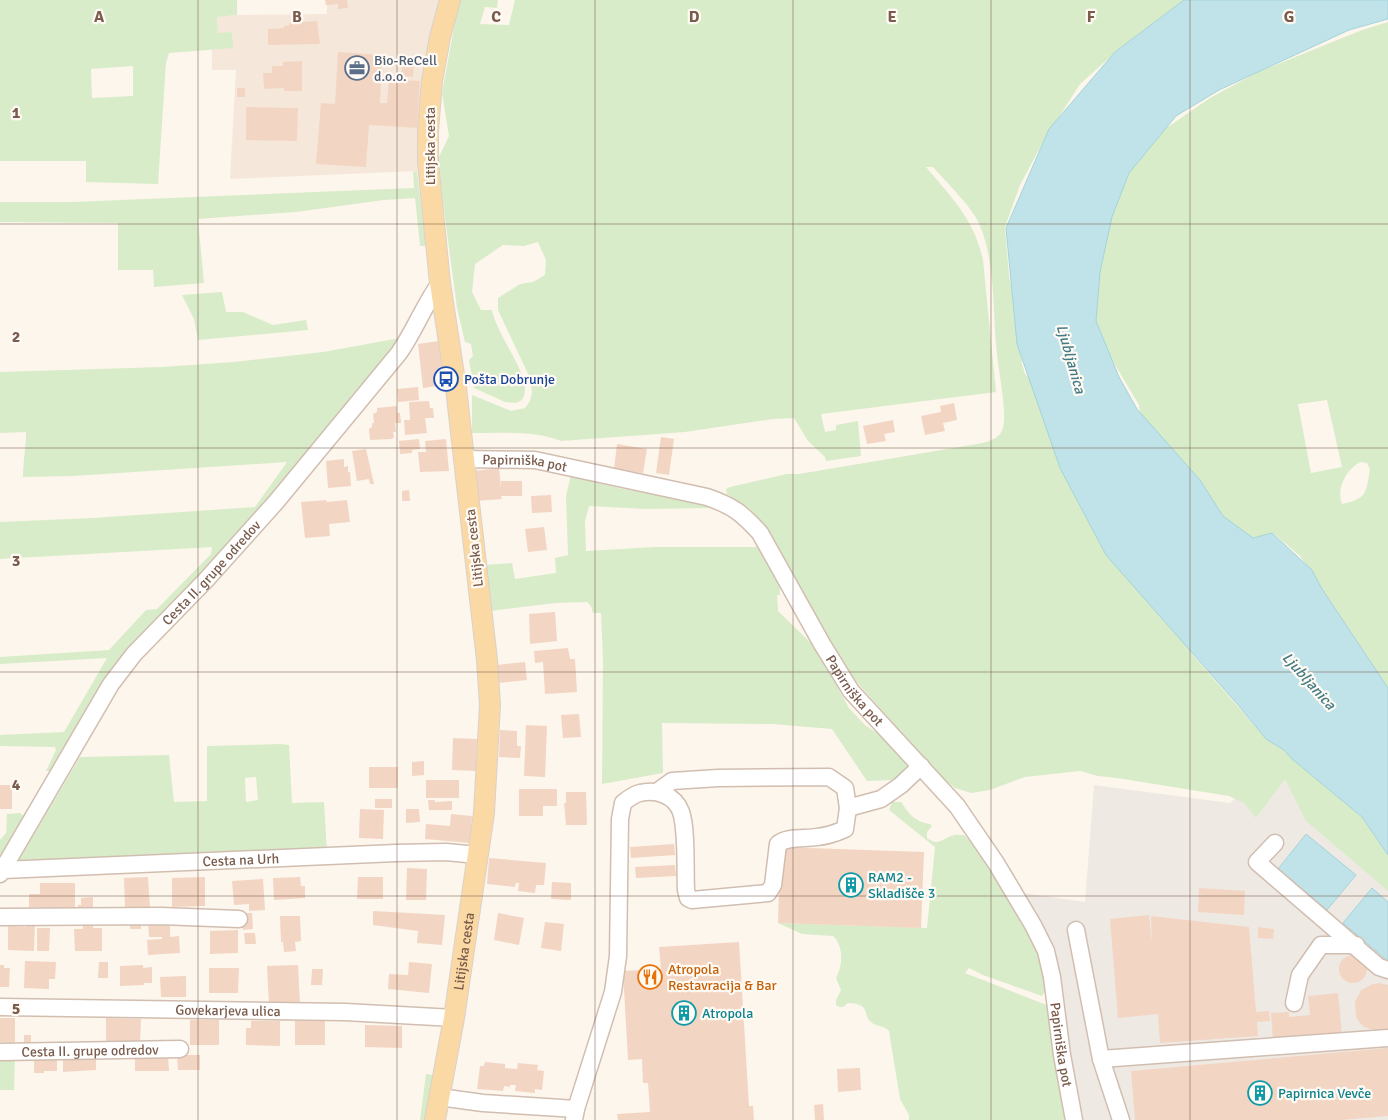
<svg xmlns="http://www.w3.org/2000/svg" width="1388" height="1120" font-family="Signika,sans-serif">
<style>
.residential{fill:#f5e8da}
.industrial{fill:#efe9e4}
.green{fill:#d8ecc9;fill-rule:evenodd}
.water{fill:#bfe3e8;stroke:#a5d3da}
.building{fill:#f3d5c3}
.lines{fill:none;stroke-linecap:round;stroke-linejoin:round}
.minor-casing{stroke:#d1beb0;stroke-width:19}
.major-casing{stroke:#dad1cd;stroke-width:22}
.minor{stroke:#fff;stroke-width:16}
.major{stroke:#fbd9a5;stroke-width:20}
.grid{fill:none;stroke:#7a5c4d;stroke-width:1;stroke-opacity:0.55}
.labels{text-anchor:middle;stroke-width:4.5;stroke-linejoin:round;paint-order:stroke}
.service-label{font-size:14px;fill:#4e5e75;stroke:#fffaf3;text-anchor:start}
.street-label{font-size:14px;fill:#7a5c4d;stroke:#fffaf3}
.transit-label{font-size:14px;fill:#164399;stroke:#fffaf3;text-anchor:start}
.culture-label{font-size:14px;fill:#0d838f;stroke:#fffaf3;text-anchor:start}
.food-label{font-size:14px;fill:#c56008;stroke:#fffaf3;text-anchor:start}
.water-label{font-size:15px;font-style:italic;fill:#437c86;stroke:#fffaf3}
.grid-label{font-size:16px;text-anchor:middle;font-weight:bold;fill:#7a5c4d;stroke:#fffaf3;stroke-width:4.5;stroke-linejoin:round;paint-order:stroke}
</style>
<rect width="100%" height="100%" fill="#fdf6ec"/>
<!-- residential -->
<path class="residential" d="M327,0H440L420,128L417,171L230,179L236,70H212V49L233,47L218,33L217,17L237,15L327,14Z"/>
<!-- industrial -->
<path class="industrial" d="M1284,750L1388,855V1120H1082L1061,1007L1056,949L1024,893L1085,902L1094,785L1230,803Z"/>
<!-- green -->
<path class="green" d="M0,0H237V15L217,17L218,33L232,32L233,48L169,53L166,63L158,184L86,182V161H0ZM133,66V96L92,98L91,69Z
M459,0H498L497,8L485,7L480,24L509,25L515,0H1184L1108,59L1080,84L1043,142L1020,185L1005,227L1009,276L1019,324L1022,364L1025,374L1037,385L1173,623L1192,654L1266,739L1284,750L1292,759L1362,817L1388,855V891L1306,821L1285,779L1256,818L1244,803L1229,796L1117,778L1098,776L1080,771L1025,777L990,790L971,793L955,788L938,774L855,680L830,643L808,601L762,524L749,508L727,494L726,489L730,487L787,474H799L983,443C992,440 1000,438 1003,428C1007,411 999,374 997,355C992,312 997,255 975,216C964,199 946,182 933,167H926C952,198 974,219 983,260L996,392L821,414L825,432L836,430V425L858,421L861,456L826,461L825,457L808,441L794,418L773,419L685,432L561,441C534,430 501,433 472,433V395L511,411L525,408L530,401L532,392L529,376L498,310V298L520,284L533,282L545,275L546,260L538,242L524,246L503,245L475,264L472,292L481,310H492C497,335 525,368 525,389C525,393 524,397 522,400L516,403L505,402L474,388L469,360L473,356L471,344L465,342L457,308L439,172V157L449,136L442,93Z
M1388,22V688L1300,556L1273,533L1253,539L1246,536L1223,516L1141,420L1139,405L1111,358L1097,331L1093,309L1097,246L1133,163L1162,131L1210,98L1258,72L1362,30ZM1327,400L1342,467L1311,473L1298,404ZM1360,462L1367,463L1370,469C1366,493 1367,499 1342,504C1336,488 1346,470 1360,462Z
M417,171L426,246H420L415,198L384,200L296,212L198,219L204,283L154,287L153,270H118V223L0,222V202H72L414,188L413,172Z
M222,292L226,312H243L273,325L306,320L308,330L198,340L194,319L182,295Z
M400,338L374,372L351,396L347,407L224,550L136,639L107,676L52,771H46L56,750L55,747L0,746V735L64,732L107,658L0,664V657L109,650L146,610L157,609L211,554L212,547L0,559V522L93,518L255,507L287,462L73,476L23,477C23,462 26,448 26,432L0,433V372L162,367L234,362L323,352Z
M571,475C595,483 621,489 646,493C670,497 692,499 715,506L713,508L645,509L589,506L585,521L586,551L655,547H760C768,561 781,578 780,595H777L778,611L815,647L849,708L865,725L886,739L909,767L896,781L892,780L867,781L832,729L773,724L662,723L663,773L602,784L603,661L601,613H593L591,606L587,602L555,603L490,611L483,565L512,563L515,579L556,573L555,558L568,555L566,496Z
M280,744L289,745L292,803L324,802L327,852L17,863L80,757L169,755L174,802L207,801V746ZM256,777L258,800L246,802L245,778Z
M892,802H901C909,814 915,822 930,824L932,826L927,832V838C938,846 941,840 951,836C955,834 960,835 964,835C978,849 988,865 998,882C1020,916 1044,950 1045,991L1042,996L983,975L969,968L965,973L1049,1006L1066,1120H909V1115L900,1099L889,1031C885,1026 880,1027 874,1024C860,1017 874,1004 848,1003L843,1007H839L836,1005V1000L841,990L836,978C843,965 844,946 833,936L802,934L778,923L927,928L935,847L889,810Z
M20,813L24,816L23,822L0,857V840L6,833L7,814Z
M0,1056H15L14,1090H0Z
M426,1074L433,1075L425,1120H420Z"/>
<!-- water -->
<path class="water" d="M1184,0H1388V19L1349,30L1219,90L1176,116L1129,173L1112,217L1100,272L1096,321L1119,377L1137,409L1200,480L1223,516L1253,538L1272,533L1312,570L1322,589L1388,688V855L1362,817L1292,759L1284,750L1266,739L1238,705L1106,555L1060,468L1017,344L1006,228L1049,129L1115,52Z
M1306,834L1356,875L1327,910L1278,869Z
M1372,888L1388,902V961L1343,923Z"/>
<!-- building -->
<path class="building" d="M325,0H347L348,8L338,9V4L326,5Z
M317,21L320,44L268,45V29L284,28V26L289,25V23Z
M338,52L382,55L380,103H387L389,79L420,81L417,128L369,125L366,167L316,164L321,103L335,104Z
M302,61V91H284V88L264,89L263,73H272V66H283V62Z
M402,64L414,65L413,77L401,76Z
M237,88H245V97H237Z
M246,107L298,108L297,141L246,140Z
M439,341L444,385L423,388L418,344Z
M418,387L419,400L398,402L397,389Z
M429,401L430,408H433L434,418H425L427,433L405,435L404,420H410L409,402Z
M954,403L957,420L943,423L945,431L925,435L921,416L941,412L940,406Z
M397,406V413H400L401,423H395L396,432H393L394,437L392,439L370,440L369,429L372,427V423H374L373,414L377,412V408Z
M893,420L895,432L884,434L886,441L867,444L863,426Z
M661,437L674,439L669,475L656,473Z
M419,439L420,449L412,450V453L400,454L399,441Z
M446,439L449,471L420,472L418,452H426L425,441Z
M617,444L647,449L643,473L614,469Z
M366,449L374,484H370L369,479L357,481L352,451Z
M344,459V467L348,466V472H350L351,486L328,488L326,461Z
M499,468L501,488V481H522V496H501L502,499L476,501L473,471Z
M409,490L410,501H402V491Z
M551,495L552,512L532,513L531,496Z
M326,500L327,502L347,500L350,522L329,524L330,536L305,538L301,502Z
M544,527L547,550L528,552L525,529Z
M555,612L557,641L530,644L529,614Z
M568,648L570,659H575L577,692L545,694L543,662L535,663L534,651Z
M525,662L527,680L499,683L497,665Z
M579,714L581,737L563,738L561,715Z
M526,725L547,726L545,777L524,776Z
M500,730L517,731V746H521L520,758L499,757Z
M453,738L477,739L476,771L452,770Z
M424,761V775L412,776V762Z
M369,767H398V788H369Z
M426,780H459V798H426Z
M0,785H12V809H0Z
M519,789H557V806H543V816H519Z
M566,792H586L587,825H566L564,803H566Z
M375,799H392V808H375Z
M428,800H435V802L452,801V810H429Z
M360,809L384,810L383,839L359,838Z
M406,809H419L420,822L406,823Z
M451,814L472,816L470,843L425,839L426,824L450,826Z
M674,844L675,855L631,858L630,847Z
M780,847L924,852L921,928L778,923Z
M489,858L546,863L544,885H536L535,893L518,891L519,883H516L515,887L487,884Z
M675,865L676,876L636,878L635,867Z
M407,868L427,869L426,900H406Z
M148,877L150,908L125,909L124,878Z
M205,877V906L172,907V878Z
M300,877L301,886H305V898L274,900L273,878Z
M358,877H383V899H357Z
M263,879L265,910L249,911V904L234,905L232,881Z
M552,882L571,883V900L551,899Z
M40,883H75V908L29,907V894H40Z
M1199,888L1245,891L1244,915L1198,912Z
M93,897V909H78V905H81V898Z
M373,911L445,915L442,945L417,943L418,931L373,925Z
M243,913H252L253,929L243,930Z
M498,913L524,918L519,945L494,940Z
M1149,915L1152,943L1151,916L1249,927L1256,1012L1269,1011L1270,1021L1257,1022L1258,1036L1160,1043L1158,1014L1118,1018L1110,919Z
M280,916H300L301,941L295,942L296,951L284,952L283,942H281Z
M93,921V928H102V951H75L74,929H83V922Z
M130,921H141V929H130Z
M148,921H162L163,925L170,926V937L179,936L180,953L148,955L147,940L162,939V937H149Z
M545,922L564,924L561,951L541,948Z
M27,923H35L34,951L8,950V926L27,927Z
M1258,927L1274,929L1273,939L1258,938Z
M37,928H50L49,951H37Z
M238,930V953L210,954V931Z
M244,933H255L256,944H245Z
M739,942L749,1106H753L754,1120H618L617,1114L650,1112L648,1083H643L642,1059L628,1060L623,971L661,969L659,947Z
M1339 969a14 14 0 1 1 28 0a14 14 0 1 1-28 0Z
M25,961L56,962L55,979H49V989L24,988Z
M99,962H108V978H98Z
M409,962L432,964L429,993L388,989L389,974L408,975Z
M0,965H4V968H10L9,987H0Z
M143,965V968L152,967V983H144V985L120,986V966Z
M298,965L300,1004L269,1005L267,966Z
M209,968H239L238,993H209Z
M312,969H323L322,985H311Z
M186,976V997H161L160,977Z
M1379,983L1388,985V1029L1377,1031L1364,1027L1359,1022L1356,1016L1355,1002L1361,990L1373,984Z
M1338,993L1342,1034L1273,1040L1271,1013L1289,1012V1017L1310,1015L1308,996Z
M0,1018H15V1043L0,1042Z
M106,1018L141,1019L140,1044L106,1043Z
M190,1020H219V1045H190Z
M251,1021H280V1046L246,1045V1028H251Z
M295,1021H325V1045H295Z
M365,1025L402,1026V1048L365,1047Z
M24,1035H31V1046H24Z
M1388,1048V1116L1341,1120H1135L1131,1071Z
M96,1055V1070L63,1072V1057Z
M135,1055H168L169,1071H135Z
M177,1055H200V1070H178Z
M34,1056H57V1071H44V1073H34Z
M485,1062L505,1064V1068L517,1069L518,1063L538,1065L537,1070L544,1071L542,1090L535,1089V1093L515,1091L516,1085H510V1087L504,1086L503,1091L477,1089L480,1066H484Z
M860,1068L861,1090L838,1092L837,1069Z
M823,1104L824,1120H815L814,1105Z"/>
<g class="lines">
<!-- minor casing -->
<g class="minor-casing">
<g id="minor">
<path id="s1" d="M464,459L535,460L707,497C733,506 742,513 760,533L822,644L851,691L957,806L996,863L1033,925L1046,951L1052,977L1062,1055L1074,1120"/>
<path d="M848,808L881,799L901,785L921,766"/>
<path d="M1275,843L1257,862L1379,967L1388,970"/>
<path id="s2" d="M3,870L396,853L446,852L478,855"/>
<path id="s3" d="M0,874L111,684L134,654L206,580L276,502L399,353C415,330 424,305 440,283"/>
<path d="M0,917L161,916L239,919"/>
<path d="M1076,930L1101,1059L1121,1120"/>
<path d="M1294,1003L1300,975L1321,945H1356"/>
<path id="s4" d="M0,1007L345,1012L454,1018"/>
<path id="s5" d="M0,1052L180,1049"/>
<path d="M1101,1059L1388,1038"/>
<path d="M439,1097L483,1103L576,1109"/>
<path d="M574,1120L576,1109L613,992L618,956L620,819L623,803C628,799 634,794 640,793C656,789 675,795 681,812C687,829 685,870 686,890L688,898L692,900L768,893L773,885L778,844C787,836 805,839 817,837C827,836 836,833 845,829L848,808L845,788L829,777L718,778L672,781L658,791"/>
</g>
</g>
<!-- major casing -->
<g class="major-casing">
<g id="major">
<path id="s6" d="M435,1120L454,1018L484,813L490,705L487,660L464,459L456,388L440,283L428,163V131L432,81L440,37L450,0"/>
</g>
</g>
<!-- minor -->
<use href="#minor" class="minor"/>
<!-- major -->
<use href="#major" class="major"/>
</g>
<!-- grid -->
<path class="grid" d="M198,0V1120M397,0V1120M595,0V1120M793,0V1120M991,0V1120M1190,0V1120M0,224H1388M0,448H1388M0,672H1388M0,896H1388"/>
<!-- icons -->
<defs>
<g id="office-ring" transform="scale(1.25)"><circle r="9.5" fill="#fffaf3" stroke="#5c6f8a" stroke-width="1.5"/><path d="M-6-3h4V-5.5h4V-3h4V5H-6ZM-1-4.5V-3h2v-1.5ZM-6 0V1H6V0Z" fill="#5c6f8a"/></g>
<g id="bus-ring" transform="scale(1.25)"><circle r="9.5" fill="#fffaf3" stroke="#1a4fb4" stroke-width="1.5"/><path d="M-5-6H5V4H4V6H2V4H-2V6H-4V4H-5ZM-3.5-4V0h7V-4ZM-3.5 1.2v1.5H-2V1.2ZM2 1.2v1.5H3.5V1.2Z" fill="#1a4fb4"/></g>
<g id="building-ring" transform="scale(1.25)"><circle r="9.5" fill="#fffaf3" stroke="#0f9aa8" stroke-width="1.5"/><path d="M-4-6H4V6H1V3H-1V6H-4ZM-2.5-4.3h1.7v1.8h-1.7ZM.8-4.3h1.7v1.8H.8ZM-2.5-1h1.7V.8h-1.7ZM.8-1h1.7V.8H.8Z" fill="#0f9aa8"/></g>
<g id="restaurant-ring" transform="scale(1.25)"><circle r="9.5" fill="#fffaf3" stroke="#e8710a" stroke-width="1.5"/><path d="M-5-6h1v4h1v-4h1v4h1v-4h1v5L-1.5 .5V6h-2V.5L-5-1ZM5-6V6H3V1.5H1.5Q1.5-4 5-6Z" fill="#e8710a"/></g>
</defs>
<g fill-rule="evenodd">
<use href="#office-ring" x="357" y="68"/>
<use href="#bus-ring" x="446" y="379"/>
<use href="#building-ring" x="851" y="885"/>
<use href="#restaurant-ring" x="650" y="977"/>
<use href="#building-ring" x="684" y="1013"/>
<use href="#building-ring" x="1260" y="1093"/>
</g>
<g class="labels">
<!-- service labels -->
<g class="service-label">
<text x="374" y="65">Bio-ReCell<tspan x="374" dy="16">d.o.o.</tspan></text>
</g>
<!-- street labels -->
<g class="street-label">
<text transform="translate(430 146) rotate(-90)" y="5">Litijska cesta</text>
<text dy="5" stroke="none"><textPath href="#s1" startOffset="61">Papirniška pot</textPath></text>
<text transform="translate(474 548) rotate(-96)" y="5">Litijska cesta</text>
<text dy="5" stroke="none"><textPath href="#s3" startOffset="370">Cesta II. grupe odredov</textPath></text>
<text dy="5" stroke="none"><textPath href="#s1" startOffset="496">Papirniška pot</textPath></text>
<text dy="5" stroke="none"><textPath href="#s2" startOffset="238">Cesta na Urh</textPath></text>
<text dy="5" stroke="none"><textPath href="#s6" startOffset="171">Litijska cesta</textPath></text>
<text dy="5" stroke="none"><textPath href="#s4" startOffset="228">Govekarjeva ulica</textPath></text>
<text dy="5" stroke="none"><textPath href="#s1" startOffset="916">Papirniška pot</textPath></text>
<text dy="5" stroke="none"><textPath href="#s5" startOffset="90">Cesta II. grupe odredov</textPath></text>
</g>
<!-- transit labels -->
<g class="transit-label">
<text x="464" y="384">Pošta Dobrunje</text>
</g>
<!-- culture labels -->
<g class="culture-label">
<text x="868" y="882">RAM2 -<tspan x="868" dy="16">Skladišče 3</tspan></text>
<text x="702" y="1018">Atropola</text>
<text x="1278" y="1098">Papirnica Vevče</text>
</g>
<!-- food labels -->
<g class="food-label">
<text x="668" y="974">Atropola<tspan x="668" dy="16">Restavracija &amp; Bar</tspan></text>
</g>
<!-- water labels -->
<g class="water-label">
<text transform="translate(1071 359) rotate(74)" y="5">Ljubljanica</text>
<text transform="translate(1309 681) rotate(48)" y="5">Ljubljanica</text>
</g>
</g>
<g class="grid-label">
<text x="99" y="22">A</text>
<text x="297" y="22">B</text>
<text x="496" y="22">C</text>
<text x="694" y="22">D</text>
<text x="892" y="22">E</text>
<text x="1091" y="22">F</text>
<text x="1289" y="22">G</text>
<text x="16" y="118">1</text>
<text x="16" y="342">2</text>
<text x="16" y="566">3</text>
<text x="16" y="790">4</text>
<text x="16" y="1014">5</text>
</g>
</svg>
